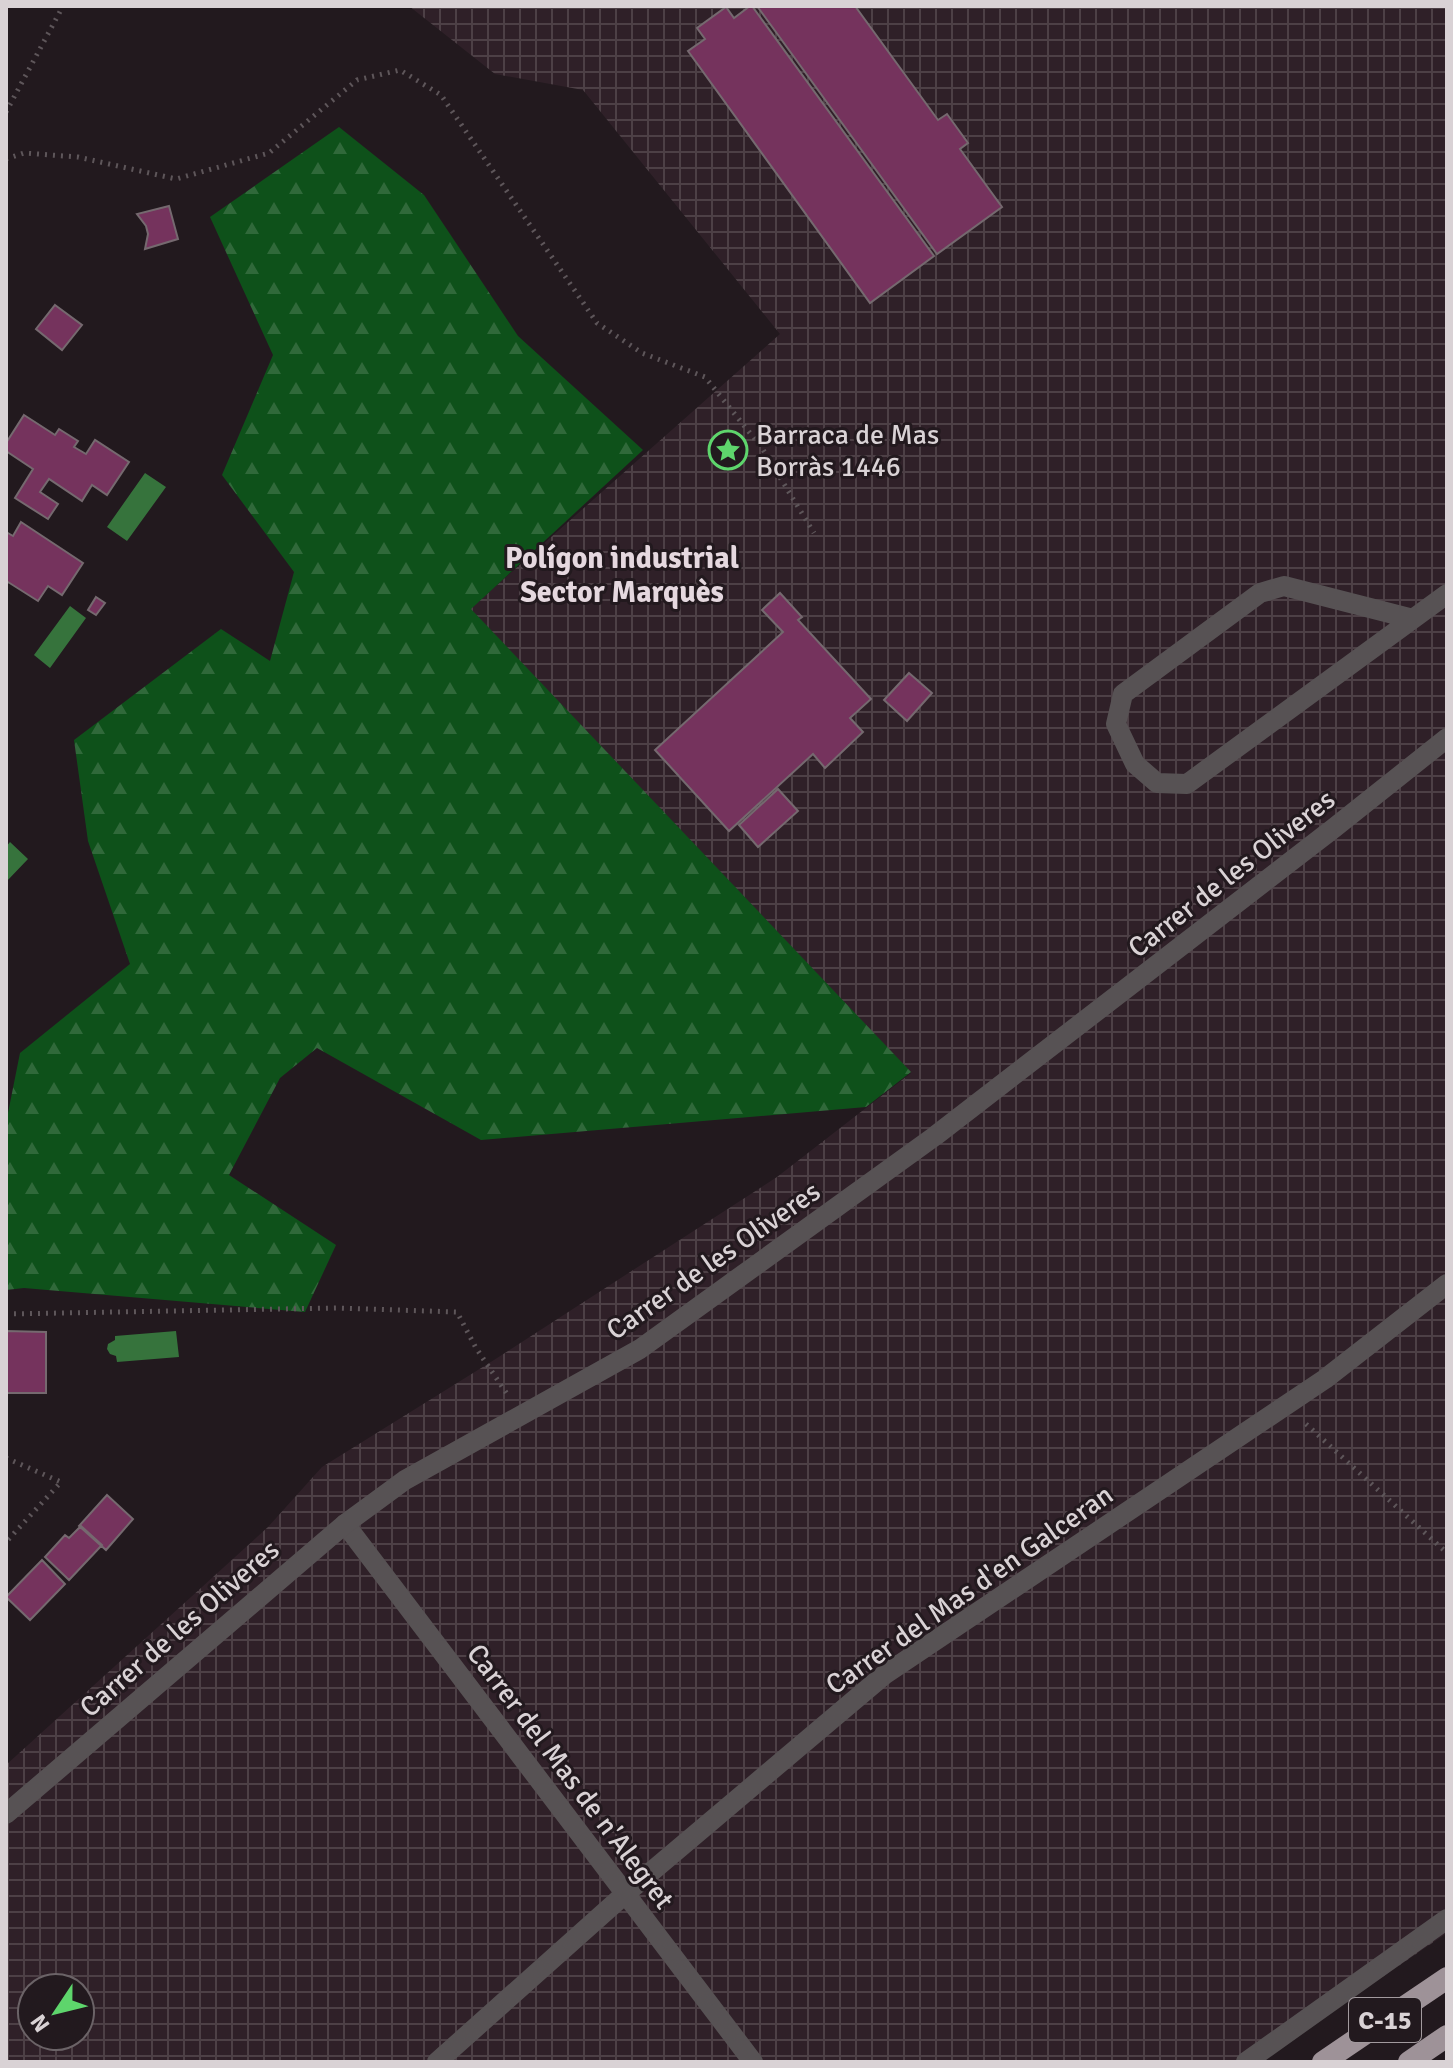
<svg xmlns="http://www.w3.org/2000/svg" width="1453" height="2068" font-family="Signika,sans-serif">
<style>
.industrial{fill:url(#industrial-grid);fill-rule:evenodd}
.forest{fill:url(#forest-firs)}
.water{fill:#36733c}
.building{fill:#75335d;stroke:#75696f;stroke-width:2}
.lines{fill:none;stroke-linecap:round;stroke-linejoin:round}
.path{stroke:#5e565a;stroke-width:5;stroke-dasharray:2 6;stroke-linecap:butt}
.service{stroke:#575254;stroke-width:20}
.minor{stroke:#575254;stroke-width:20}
.tertiary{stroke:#575254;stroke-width:20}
.trunk{stroke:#9e9298;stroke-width:22}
.labels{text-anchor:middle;stroke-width:6;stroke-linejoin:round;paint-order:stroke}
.shield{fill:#22191e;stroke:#a29a9e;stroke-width:2}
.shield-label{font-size:26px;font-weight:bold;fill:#d9d2d5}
.poi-label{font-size:28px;fill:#d9d2d5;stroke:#22191e;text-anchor:start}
.street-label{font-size:28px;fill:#d9d2d5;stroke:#22191e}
.neighbourhood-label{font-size:30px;font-weight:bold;fill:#e5d8df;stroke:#22191e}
</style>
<defs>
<pattern id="industrial-grid" width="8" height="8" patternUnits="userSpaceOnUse" patternTransform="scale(2)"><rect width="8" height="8" fill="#2f2028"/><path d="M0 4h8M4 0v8" fill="none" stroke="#4d4046"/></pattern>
<pattern id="forest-firs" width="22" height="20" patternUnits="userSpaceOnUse" patternTransform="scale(2)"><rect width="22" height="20" fill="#0e511a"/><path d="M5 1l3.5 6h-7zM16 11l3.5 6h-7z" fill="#30693a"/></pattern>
</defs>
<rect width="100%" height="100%" fill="#22191e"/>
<!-- industrial -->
<path class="industrial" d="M409,6H1447V1933L1257,2062H6V1765L268,1527L322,1467L494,1360L777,1177L911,1073L470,609L780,334L583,90L495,74ZM32,1988H80V2036H32Z"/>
<!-- forest -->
<path class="forest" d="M339,127L424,195L518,336L643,450L471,609L911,1072L866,1107L481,1140L317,1048L280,1078L229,1175L336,1245L305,1312L24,1288L6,1290V1123L20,1053L130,964L88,841L74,740L221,629L270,661L294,572L222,475L273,355L210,217Z"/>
<!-- water -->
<path class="water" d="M145,473L166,487L127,541L107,527Z
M70,606L86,618L50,668L34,655Z
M10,842L28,859L6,882V847Z
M176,1331L179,1357L117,1362L116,1356L110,1354L107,1349L108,1344L115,1340V1336Z"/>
<!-- building -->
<path class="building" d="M750,6H752L934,256L870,303L688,51L705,39L697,28L726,7L734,18Z
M757,6H855L938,120L947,114L968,143L960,149L1002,207L937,254Z
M169,206L178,239L145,249L148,234L146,226L137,214Z
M55,305L82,325L62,350L36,329Z
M24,415L55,435L59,429L78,441L74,447L86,454L95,440L129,462L107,495L92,485L82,501L49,479L40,492L58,504L48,519L15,498L33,469L6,451V443Z
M21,522L83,563L62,595L48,586L38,601L8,582L6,585V532L13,536Z
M780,593L802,617L798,620L871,699L850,718L863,732L825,768L813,754L729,831L655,750L783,632L762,610Z
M96,597L105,603L96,615L88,610Z
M909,673L932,693L907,721L884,700Z
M778,789L798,811L758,847L739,825Z
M6,1331L46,1332V1393H6Z
M107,1495L133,1519L106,1550L79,1526Z
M81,1526L102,1545L69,1580L45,1557L65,1535L69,1538Z
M42,1560L65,1584L30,1620L6,1597Z"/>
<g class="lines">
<!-- path -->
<path class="path" d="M6,112L63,6
M6,159L24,153L78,157L176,179L269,153L357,80L400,70L441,95L597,323L642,353L705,377L762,448L814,533
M6,1314L336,1308L457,1312L476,1348L507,1394
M1306,1424L1447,1553
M6,1458L61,1482L6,1542"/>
<!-- service -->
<path class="service" d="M1413,619L1284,586L1260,593L1123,694L1116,724L1135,764L1157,783L1187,784L1447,594"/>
<!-- minor -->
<path class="minor" d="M345,1524L753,2062
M437,2062L625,1894L884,1675L1325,1379L1447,1284
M1246,2062L1447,1919"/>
<!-- tertiary -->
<path class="tertiary" d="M6,1814L345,1524L405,1480L640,1349L935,1136L1334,828L1447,738"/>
<!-- trunk -->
<path class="trunk" d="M1323,2062L1447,1978
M1409,2062L1447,2036"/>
</g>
<!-- icons -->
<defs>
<g id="sight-ring" transform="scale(2)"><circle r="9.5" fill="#22191e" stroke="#5ed56c" stroke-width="1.5"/><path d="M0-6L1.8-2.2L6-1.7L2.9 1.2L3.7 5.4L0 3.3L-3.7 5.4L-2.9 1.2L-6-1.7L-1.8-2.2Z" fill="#5ed56c"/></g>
</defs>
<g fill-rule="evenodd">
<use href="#sight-ring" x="728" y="450"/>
</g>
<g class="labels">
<!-- shield labels -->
<rect class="shield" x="1349" y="1998" width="72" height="44" rx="6"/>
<g class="shield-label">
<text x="1385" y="2029">C-15</text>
</g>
<!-- poi labels -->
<g class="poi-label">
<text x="756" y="444">Barraca de Mas<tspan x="756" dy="32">Borràs 1446</tspan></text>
</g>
<!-- street labels -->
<g class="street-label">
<text transform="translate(1231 873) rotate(-38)" y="10">Carrer de les Oliveres</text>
<text transform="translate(713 1260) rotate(-35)" y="10">Carrer de les Oliveres</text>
<text transform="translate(969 1589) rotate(-35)" y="10">Carrer del Mas d'en Galceran</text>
<text transform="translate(179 1628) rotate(-41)" y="10">Carrer de les Oliveres</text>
<text transform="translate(571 1776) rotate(53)" y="10">Carrer del Mas de n'Alegret</text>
</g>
<!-- neighbourhood labels -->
<g class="neighbourhood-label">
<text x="622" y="568">Polígon industrial<tspan x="622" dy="34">Sector Marquès</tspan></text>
</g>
</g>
<!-- border -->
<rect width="1453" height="2068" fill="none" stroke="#d9d2d5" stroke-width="16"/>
<!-- north arrow -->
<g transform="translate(56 2012) rotate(235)"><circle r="38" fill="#22191e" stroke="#6b6367" stroke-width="2"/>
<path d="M0-6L14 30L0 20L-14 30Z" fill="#5ed56c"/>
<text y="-12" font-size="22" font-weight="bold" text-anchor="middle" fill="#d9d2d5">N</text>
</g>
</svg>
